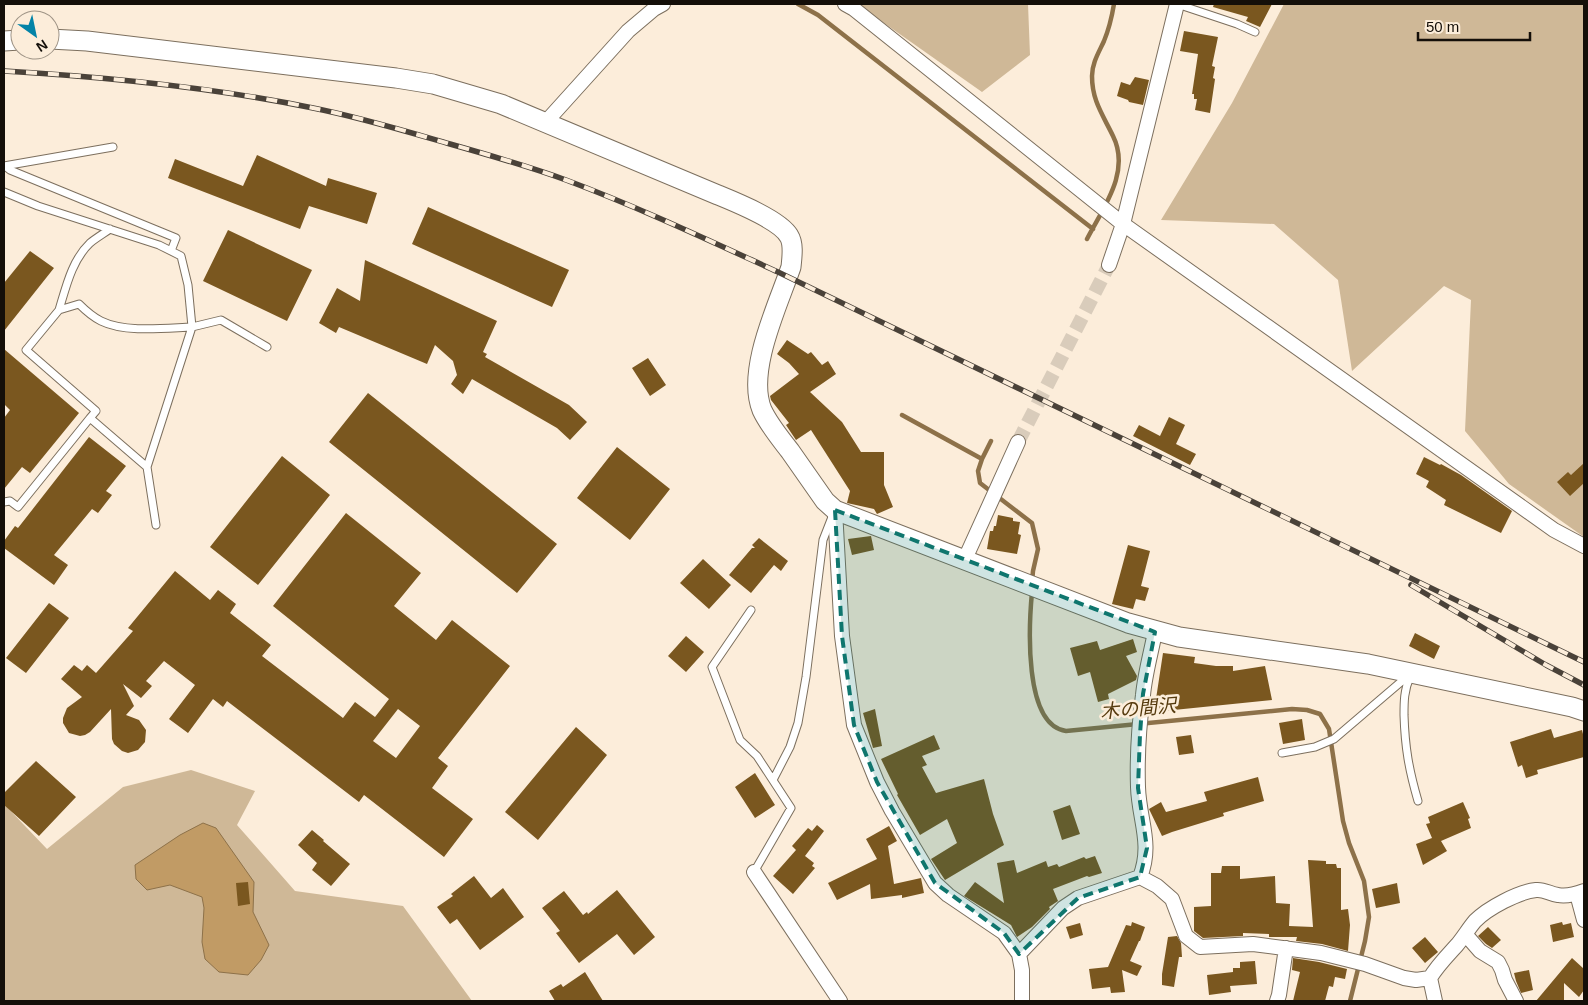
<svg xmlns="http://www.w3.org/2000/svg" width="1588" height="1005" font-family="Helvetica,'Noto Sans JP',sans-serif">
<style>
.green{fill:#cfb897}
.water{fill:#c19b65;stroke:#8d7149}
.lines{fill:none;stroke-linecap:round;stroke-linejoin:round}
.stream{stroke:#8d7149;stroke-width:4.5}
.building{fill:#7a571f;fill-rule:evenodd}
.street-tunnel{stroke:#d9ccbb;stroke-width:14;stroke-dasharray:14 7;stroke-linecap:butt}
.lane-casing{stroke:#7c6f5e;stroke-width:9}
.street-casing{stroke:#7c6f5e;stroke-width:16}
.secondary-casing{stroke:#7c6f5e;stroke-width:21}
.lane{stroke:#fff;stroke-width:7}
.street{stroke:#fff;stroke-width:14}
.secondary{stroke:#fff;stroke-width:19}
.rail-casing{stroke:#4a4239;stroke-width:5.5}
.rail{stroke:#fcedda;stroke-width:4;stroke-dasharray:11;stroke-linecap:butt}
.marked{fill:#0f766e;fill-opacity:0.2;stroke:#0f766e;stroke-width:4;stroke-dasharray:10 6;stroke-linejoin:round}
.labels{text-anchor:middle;stroke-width:5;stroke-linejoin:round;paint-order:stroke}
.water-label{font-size:19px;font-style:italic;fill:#553a0e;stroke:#fcedda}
</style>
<rect width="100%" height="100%" fill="#fcedda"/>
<!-- green -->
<path class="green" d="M857,4H1028L1030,55L982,92Z
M1284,4H1584V537L1509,484L1465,431L1471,300L1444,286L1352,371L1338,280L1274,224L1161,220L1232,103Z
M191,770L255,791L237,825L295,891L403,906L472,1001H4V804L47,849L123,787Z"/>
<!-- water -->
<path class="water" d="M203,823L216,828L254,882L253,912L269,945L261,960L248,975L219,972L205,959L202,942L204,908L202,897L170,885L147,890L136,879L135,865L180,835Z"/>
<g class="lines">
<!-- stream -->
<path class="stream" d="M798,4L818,15L1093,229
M1087,239C1103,208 1131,172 1113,136C1103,115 1092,101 1092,76C1092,63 1099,52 1104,41C1109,29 1112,16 1114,4
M902,415L982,459L978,471L980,483L1032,523L1038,549L1033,571L1032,582
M982,459L991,441
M1032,592C1029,624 1023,725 1066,731L1292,709L1307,710L1320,714L1329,729L1343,821L1349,843L1364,881L1369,917L1365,941L1350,1001"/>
</g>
<!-- building -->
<path class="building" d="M1214,4H1272L1260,27L1246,21L1248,17L1213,7Z
M1184,31L1218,37L1212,66L1215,67L1213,78L1215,79L1210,113L1195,110L1197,99H1194V94H1192L1198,54L1180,51Z
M1135,77L1149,80L1143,105L1129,102L1128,100L1117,96L1121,82L1130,85Z
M257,155L326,186L328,178L377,193L367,224L309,206L300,229L168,178L175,159L243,186Z
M428,207L569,270L552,307L412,244Z
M228,230L312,270L287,321L203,281Z
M30,251L54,268L4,331V283Z
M365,260L497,321L483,352L487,354L485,357L569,405L587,422L570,440L557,428L472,379L463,394L451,384L457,375L453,361L435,345L427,364L339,327L336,333L319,323L337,288L360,301Z
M787,340L808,354L811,352L822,365L828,361L836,374L810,392L842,422L861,452H884V485L893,507L877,514L874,509L847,503L850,491L811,430L796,440L786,425L789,423L771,400L770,396L799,374L789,363L777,354Z
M4,349L79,413L30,473L22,467L4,489V418L10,410L4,404Z
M648,358L666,385L650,396L632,368Z
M368,393L557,544L517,593L329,442Z
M1169,417L1185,425L1176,444L1196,454L1190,465L1133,436L1139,425L1160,436Z
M89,437L126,466L106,491L112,495L98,513L92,509L54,555L68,565L54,585L4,548V541L15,526L18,528Z
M617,447L670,489L630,540L577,498Z
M282,456L330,495L258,585L210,547Z
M1424,457L1440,465L1441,464L1461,475L1512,511L1501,533L1444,505L1446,500L1426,487L1429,481L1416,474Z
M1584,463V483L1570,496L1557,482L1568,472L1571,475Z
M346,513L421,573L394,606L436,640L452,620L510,666L438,758L448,766L432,788L473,819L444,857L364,795L359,802L227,701L223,707L213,699L188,733L169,719L195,685L164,661L146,681L152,686L141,698L123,684L134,706L126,715L139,720L146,730L145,742L138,750L128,753L122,751L114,744L112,739L111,709L90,732L85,735L80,736L69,733L63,723V718L67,708L82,697L61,679L74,665L82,671L87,665L96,673L133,631L128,628L175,571L210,600L218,590L236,604L230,613L271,645L262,656L343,718L355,702L375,717L389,699L273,606ZM398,709L420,726L396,758L373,741Z
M998,515L1013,518V521L1020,522L1018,534L1021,535L1017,554L987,549L990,531H993L994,526H996Z
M871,536L874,550L852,555L848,539Z
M759,538L788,561L781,571L774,565L751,593L729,575L752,548H755L752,545Z
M1128,545L1150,551L1141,586L1149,588L1145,601L1136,599L1133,609L1112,604Z
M703,559L731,585L709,609L680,583Z
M49,603L69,618L26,673L6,658Z
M1415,633L1440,646L1434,659L1409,646Z
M686,636L704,652L686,672L668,656Z
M1133,639L1137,652L1126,656L1137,676L1136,680L1108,694L1109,699L1098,702L1090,672L1078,676L1070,648L1097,641L1100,650Z
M1163,653L1195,657L1194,663L1216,666H1233V671L1265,666L1272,700L1154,712Z
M875,709L882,746L873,748L863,713Z
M1302,719L1305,740L1283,744L1279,723Z
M576,727L607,755L538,840L505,812Z
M1551,729L1554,738L1582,730L1584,738V757L1537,770L1538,774L1526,778L1522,765L1518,767L1510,742Z
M934,735L940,749L922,756L927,765L922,767L936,793L984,779L993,814L1004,845L945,880L931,859L957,843L947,819L920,835L897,795L898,794L881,759Z
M1191,735L1194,753L1179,755L1176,737Z
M36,761L76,797L39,836L4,805V793Z
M755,773L775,805L755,818L735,787Z
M1258,777L1264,801L1223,813L1224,816L1172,832L1162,836L1149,809L1161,802L1166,812L1207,801L1204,792Z
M1463,802L1470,818L1468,819L1471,828L1441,841L1447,851L1423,865L1416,844L1432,838L1426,824L1430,823L1428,817Z
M1070,805L1080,834L1062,840L1053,811Z
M817,825L824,831L805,856L814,863L812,866L815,868L793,894L773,876L796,850L792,846L808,828L812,831Z
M889,826L897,841L888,846L894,884L921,878L924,893L902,898V895L871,899L870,884L837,900L828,883L877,859L866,839Z
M312,830L324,840L323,841L350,864L331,886L312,870L317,863L298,845Z
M1095,856L1102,873L1089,877L1087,876L1053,889L1058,901L1049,907L1050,909L1032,927L1017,937L1011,925L964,896L975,882L1004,903L997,863L1014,860L1017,873L1046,861L1048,867L1057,864L1059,867L1084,857L1086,859Z
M1308,860L1326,861V864H1336L1337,868H1341V910L1348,909L1350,925L1348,951L1322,944L1296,941L1297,937H1269V934L1243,933V936L1203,938L1194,931V907L1211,906V873H1221L1222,866H1240V879L1275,876L1276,903L1290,904L1289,926L1313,927Z
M474,876L491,898L503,888L524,917L480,950L457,919L450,924L437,907L453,896L451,894Z
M248,882L250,904L238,906L236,883Z
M1397,883L1400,903L1376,908L1372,889Z
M617,890L655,937L634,955L617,934L579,963L556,933L560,931L542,908L564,891L583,915L587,912L588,914Z
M1132,922L1145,927L1140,941H1139L1130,961L1142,966L1137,976L1122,970L1125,992L1111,993L1110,987L1092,989L1089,969L1108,967L1126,925L1131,926Z
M1562,922L1563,925L1571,923L1574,937L1553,942L1550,925Z
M1080,923L1083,935L1070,939L1066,927Z
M1488,927L1501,940L1492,948L1486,944L1478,936Z
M1177,936L1181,943L1182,957H1179L1174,987L1162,985V974L1168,937Z
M1425,937L1438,952L1425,963L1412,948Z
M1293,958L1319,962L1347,969L1345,979L1335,977L1333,987L1329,986L1325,1001H1293L1300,972L1292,970Z
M1572,958L1584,969V990L1579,997L1564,983V1001H1536Z
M1255,961L1257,984L1230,986L1231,992L1209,995L1207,975L1233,972V968H1240V962Z
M1529,970L1533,990L1521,993L1516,981L1514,973Z
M585,972L603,1001H555L549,991L561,984L563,987Z"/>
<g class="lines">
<!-- street-tunnel -->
<path class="street-tunnel" d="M1018,442L1109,265"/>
<!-- lane casing -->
<g class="lane-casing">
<path id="lane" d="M1177,4L1237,24L1255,32
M4,166L113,147
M5,166L10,170L176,238L171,251
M4,192L38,206L159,245L181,256L188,285L192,327C166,328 125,333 101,321C93,317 86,311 79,304L59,310C66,287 72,260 90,243C96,238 103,234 110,229
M59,310L26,350L96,411L90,418L147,467
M4,502L10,501L18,507L90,418
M156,525L147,467L192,327L221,320L267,347
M751,610L712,667L740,740L757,756L791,808L754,872
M1410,677C1404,690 1404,702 1404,715C1405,748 1409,770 1418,801
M1282,753L1315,747L1334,739L1409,675
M773,780L790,747L798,723L806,677L823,540L832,517"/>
</g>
<!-- street casing -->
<g class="street-casing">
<path id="street" d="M845,4L854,9L1123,224L1554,530L1584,546
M545,123L628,31L654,9L663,4
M1109,265L1123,224L1177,4
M835,510L842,636L854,725L877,782L892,811L935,883L948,895L1004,933L1019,954L1022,970V1001
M965,559L1018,442
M754,872L840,1001
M1140,877C1153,844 1139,820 1138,787C1137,757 1139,725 1143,695C1145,674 1151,653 1155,632
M1577,894L1584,920
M1466,935L1480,951L1498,962L1502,970L1505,980L1516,1001
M1019,954L1063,908L1078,898L1140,877L1157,886L1172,899L1186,936L1200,947L1253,944L1321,953L1365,964L1404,978L1416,980L1430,978C1437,966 1447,956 1457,945C1463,938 1469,928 1475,921C1488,908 1518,892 1536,890C1544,889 1550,894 1558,895C1567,897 1576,894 1584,891
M1430,978L1435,1001
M1277,1001L1279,995L1286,948"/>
</g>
<!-- secondary casing -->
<g class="secondary-casing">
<path id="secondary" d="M50,39L87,41L396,78L433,84L501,104L718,195C735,202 780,220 789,236C794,244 792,257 791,267C778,305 746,371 762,410C769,425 780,438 790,451C802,468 813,484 825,501L835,510L1128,623L1179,637L1368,664L1572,707L1584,711
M4,41L20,40"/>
</g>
<!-- lane -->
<use href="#lane" class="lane"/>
<!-- street -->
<use href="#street" class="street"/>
<!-- secondary -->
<use href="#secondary" class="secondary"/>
<!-- rail casing -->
<g class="rail-casing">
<path id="rail" d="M4,71C108,77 211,87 313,108C359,117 405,131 450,144C489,155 528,166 566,180C638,207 708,240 778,272L1584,662
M1411,585L1546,665L1584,685"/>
</g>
<!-- rail -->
<use href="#rail" class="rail"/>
</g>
<!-- marked area -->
<path class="marked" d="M835,510L1155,632L1143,694L1140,734L1138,788L1147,848L1140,877L1078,898L1019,954L1004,933L935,883L877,782L854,725L842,636Z"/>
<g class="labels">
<!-- water labels -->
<g class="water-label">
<text transform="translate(1138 708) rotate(-5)" y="7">木の間沢</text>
</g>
</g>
<!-- border -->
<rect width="1588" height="1005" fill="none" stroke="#140f09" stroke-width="10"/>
<!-- north arrow -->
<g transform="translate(35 35) rotate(147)"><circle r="24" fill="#fcedda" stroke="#9f9486"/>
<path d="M0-4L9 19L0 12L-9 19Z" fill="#0383a7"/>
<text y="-8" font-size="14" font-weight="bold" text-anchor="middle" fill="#140f09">N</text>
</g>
<!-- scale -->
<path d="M1418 32v8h112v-8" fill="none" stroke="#140f09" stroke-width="2.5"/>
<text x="1426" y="32" font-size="15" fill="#140f09" stroke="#fcedda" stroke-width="4" paint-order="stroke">50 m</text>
</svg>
